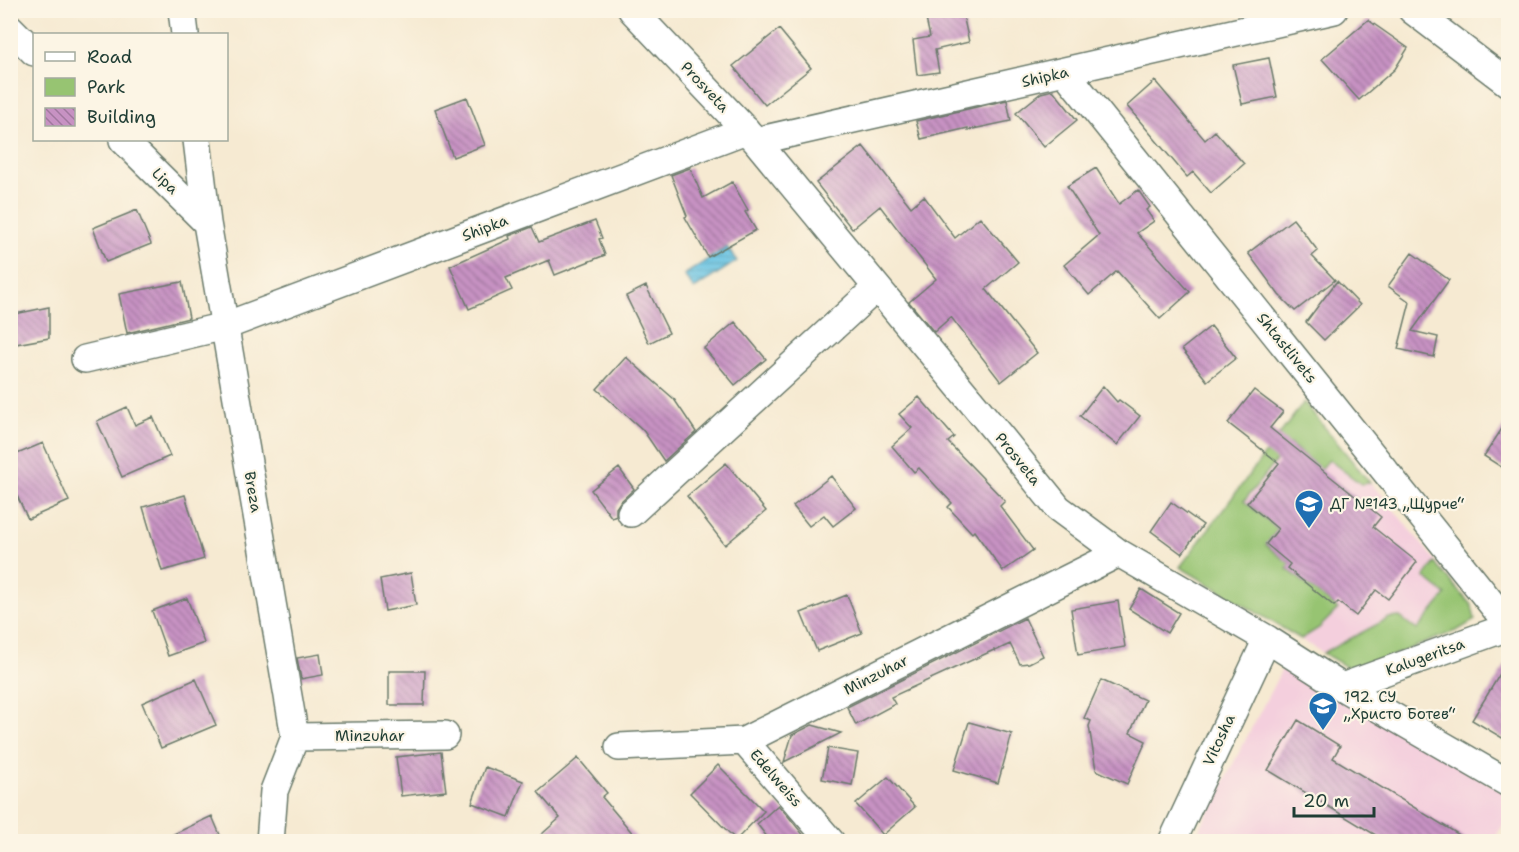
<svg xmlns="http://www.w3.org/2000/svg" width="1519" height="852" font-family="'Shantell Sans',sans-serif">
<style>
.built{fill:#f4cfdd}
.green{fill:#97c472;stroke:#5b8053;stroke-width:1.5}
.water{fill:url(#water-rules);stroke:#42808c;stroke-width:1.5}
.building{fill:url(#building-back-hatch)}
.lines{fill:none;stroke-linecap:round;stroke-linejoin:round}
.minor-casing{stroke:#6a7a6b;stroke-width:30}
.minor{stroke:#fff;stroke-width:27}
.labels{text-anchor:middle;stroke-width:4.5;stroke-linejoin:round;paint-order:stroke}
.street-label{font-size:15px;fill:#1f3d34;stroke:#fcf5e5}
.poi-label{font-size:15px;fill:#1f3d34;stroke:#fcf5e5;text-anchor:start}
</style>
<defs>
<pattern id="water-rules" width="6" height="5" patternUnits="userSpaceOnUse" patternTransform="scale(1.5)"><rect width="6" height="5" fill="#65c3e4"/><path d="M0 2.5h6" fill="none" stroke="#53a0ba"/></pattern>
<pattern id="building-back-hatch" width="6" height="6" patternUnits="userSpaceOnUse" patternTransform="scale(1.5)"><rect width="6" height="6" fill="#c792c3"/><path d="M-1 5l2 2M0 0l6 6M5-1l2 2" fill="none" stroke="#a1789f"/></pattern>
</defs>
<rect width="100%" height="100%" fill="#fcf5e5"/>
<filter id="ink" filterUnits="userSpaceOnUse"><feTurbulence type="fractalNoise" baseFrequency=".0167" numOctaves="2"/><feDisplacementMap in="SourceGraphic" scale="12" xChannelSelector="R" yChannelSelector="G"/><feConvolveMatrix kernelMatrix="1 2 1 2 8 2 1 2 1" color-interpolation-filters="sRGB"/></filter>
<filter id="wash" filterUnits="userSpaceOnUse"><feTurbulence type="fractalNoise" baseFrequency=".008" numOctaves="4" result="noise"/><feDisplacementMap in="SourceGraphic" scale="24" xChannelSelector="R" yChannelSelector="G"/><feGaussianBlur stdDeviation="1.35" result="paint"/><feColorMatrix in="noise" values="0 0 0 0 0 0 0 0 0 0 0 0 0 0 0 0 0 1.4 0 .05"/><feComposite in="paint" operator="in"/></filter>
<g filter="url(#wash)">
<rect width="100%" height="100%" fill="#f6ead2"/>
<!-- built -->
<path class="built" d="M1304,402L1370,483L1381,494L1472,606L1475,620L1458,630L1353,671L1180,567Z
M1283,667L1508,794V817L1493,841L1193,842Z"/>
<!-- green -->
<path class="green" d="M1304,402L1370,483L1361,484L1329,460L1321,469L1290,444L1244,501L1278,529L1266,545L1290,564L1287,569L1338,609L1319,628L1301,639L1180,567Z
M1435,563L1472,606L1475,620L1458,630L1353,671L1323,653L1389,618L1400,617L1417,630L1446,595L1424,577Z"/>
<!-- water -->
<path class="water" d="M727,247L737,261L694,289L684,275Z"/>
<g id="blocks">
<!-- building -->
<path class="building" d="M924,10H962L969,42L935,50L939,72L917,75L913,40L930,37Z
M1368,20L1408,48L1395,69L1359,100L1322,59Z
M779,29L811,68L765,105L733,66Z
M1269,58L1277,97L1242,104L1233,65Z
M1155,81L1205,140L1215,131L1244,164L1211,193L1193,172L1187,177L1127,106Z
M1053,90L1077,120L1044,147L1016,113L1041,93Z
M467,97L485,145L453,157L435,109Z
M1007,100L1011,121L968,130V128L921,139L916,121Z
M863,146L911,207L924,196L955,238L980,217L1018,262L986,289L1037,353L1001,382L951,317L934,332L909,302L936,279L880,206L852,229L816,183Z
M690,168L703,198L732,182L748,210L745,212L756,230L708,257L685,217L687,216L671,175Z
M1096,168L1119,204L1138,190L1150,207L1146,210L1154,221L1137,233L1190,292L1160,319L1117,271L1089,295L1064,265L1099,235L1067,186Z
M137,210L151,244L106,262L93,228Z
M1293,219L1318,251L1312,256L1335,280L1295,311L1279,295L1248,253Z
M595,221L602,238L599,239L605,255L555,275L549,260L506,278L512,290L469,309L450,266L510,239L509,236L532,227L539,242Z
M1412,253L1449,280L1412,331L1438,337L1434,357L1398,349L1410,302L1388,286Z
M1337,281L1360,305L1324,340L1306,322Z
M182,282L189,318L127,333L119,294Z
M646,286L669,333L649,343L626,296Z
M49,307V338L10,345V315Z
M735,322L766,359L735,385L704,348Z
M1211,326L1236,358L1207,381L1182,349Z
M626,357L674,399L696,432L664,461L643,430L597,389Z
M1103,386L1117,402L1119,400L1140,416L1117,445L1080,416Z
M1254,390L1283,412L1270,428L1381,517L1373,527L1417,562L1388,599L1376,590L1356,616L1338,602L1334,606L1287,568L1290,564L1266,544L1278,529L1247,503L1279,463L1228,423Z
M919,397L954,437L948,442L1005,501L1000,506L1033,550L1003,571L974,531L972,533L948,507L952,503L919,468L914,472L892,446L912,428L899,414Z
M127,407L135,425L153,417L170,456L122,477L97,421Z
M1509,418V472L1484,456Z
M43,443L69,501L28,519L10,481V457Z
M726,463L766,511L725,545L687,496Z
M619,468L634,489L620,502L616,508V516L612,518L591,490Z
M831,476L856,508L833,526L824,515L809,526L793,506Z
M185,495L204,559L162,571L143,507Z
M1171,502L1203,525L1182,554L1151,531Z
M411,573L416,605L385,611L380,579Z
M1141,589L1179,613L1167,633L1129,609Z
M847,595L862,633L817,651L801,613Z
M187,598L204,643L168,656L152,611Z
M1118,601L1125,647L1078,655L1071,609Z
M1025,618L1043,656L1029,663L1020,664L1010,644L995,651L994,650L891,697L895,704L856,725L847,707Z
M320,654L323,675L301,679L297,658Z
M1509,659V742L1472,720Z
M389,671H425L424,705H389Z
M196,679L216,725L161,748L142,703Z
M1101,680L1145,700L1130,733L1146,741L1127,784L1096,770L1089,726L1091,721L1084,718Z
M1298,720L1340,746L1333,758L1471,842H1387L1268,770Z
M969,722L1012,734L998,783L954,770Z
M812,725L841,733L784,762L792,735Z
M828,748L858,753L852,785L822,779Z
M441,752L446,791L401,796L396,757Z
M578,758L607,793L602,797L640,842H533L560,818L538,792Z
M718,765L764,811L736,840L690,793Z
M485,767L523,781L509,817L472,803Z
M888,777L915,807L883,835L856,804Z
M778,805L788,816L809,842H771L757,824Z
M212,816L223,842H157Z"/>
</g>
</g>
<g filter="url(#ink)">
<use href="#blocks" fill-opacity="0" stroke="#6a7a6b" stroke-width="1.5"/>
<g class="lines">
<!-- minor casing -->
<g class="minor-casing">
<path id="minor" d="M182,10L185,34
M632,10L756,141L1000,436L1058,508L1119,553L1267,639L1342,687L1508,783
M1412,10L1508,83
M10,28L34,52
M1065,72L1508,624
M123,140L207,223
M197,140L207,223L295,737L274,791L270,842
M756,141L1334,10
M85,359L225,326L746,130
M631,513L876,288
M1342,687L1508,627
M295,737L445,735
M744,741L831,842
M619,747L744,741L1119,553
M1172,842L1267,639"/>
</g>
<!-- minor -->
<use href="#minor" class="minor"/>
</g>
</g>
<!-- icons -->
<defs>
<g id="school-pin" transform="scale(1.5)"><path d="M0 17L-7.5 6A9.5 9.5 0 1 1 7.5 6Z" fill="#1f6fb2" stroke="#fcf5e5"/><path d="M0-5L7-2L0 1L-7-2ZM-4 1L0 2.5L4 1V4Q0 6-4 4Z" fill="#fff"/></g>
</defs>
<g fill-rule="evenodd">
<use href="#school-pin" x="1309" y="504"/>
<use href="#school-pin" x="1323" y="706"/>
</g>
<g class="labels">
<!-- street labels -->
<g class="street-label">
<text transform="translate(1045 77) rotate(-13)" y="5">Shipka</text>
<text transform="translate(705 87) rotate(47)" y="5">Prosveta</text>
<text transform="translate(165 181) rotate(45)" y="5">Lipa</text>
<text transform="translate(485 228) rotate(-21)" y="5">Shipka</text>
<text transform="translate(1287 348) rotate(51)" y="5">Shtastlivets</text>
<text transform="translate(1018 459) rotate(51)" y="5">Prosveta</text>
<text transform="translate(253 492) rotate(80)" y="5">Breza</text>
<text transform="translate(1425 657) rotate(-20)" y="5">Kalugeritsa</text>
<text transform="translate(876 675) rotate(-27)" y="5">Minzuhar</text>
<text x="370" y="741">Minzuhar</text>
<text transform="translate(1219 740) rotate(-65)" y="5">Vitosha</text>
<text transform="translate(776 778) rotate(49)" y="5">Edelweiss</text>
</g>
<!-- poi labels -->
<g class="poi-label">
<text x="1330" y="509">ДГ №143 „Щурче“</text>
<text x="1344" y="702">192. СУ<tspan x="1344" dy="17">„Христо Ботев“</tspan></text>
</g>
</g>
<!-- margin -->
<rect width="1519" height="852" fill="none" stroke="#fcf5e5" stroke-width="36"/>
<!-- legend -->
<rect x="33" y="33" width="195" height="108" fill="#fcf5e5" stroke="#a4ab9e" stroke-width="1.5"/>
<rect x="45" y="52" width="30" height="9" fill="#ffffff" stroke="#a4ab9e" stroke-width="1.5"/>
<text x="87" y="63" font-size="18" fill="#1f3d34">Road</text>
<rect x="45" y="78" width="30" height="18" fill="#97c472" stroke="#a4ab9e" stroke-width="1.5"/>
<text x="87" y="93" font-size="18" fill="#1f3d34">Park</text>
<rect x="45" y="108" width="30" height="18" fill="url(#building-back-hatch)" stroke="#a4ab9e" stroke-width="1.5"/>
<text x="87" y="123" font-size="18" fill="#1f3d34">Building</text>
<!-- scale -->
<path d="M1294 807v9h80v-9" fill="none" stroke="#1f3d34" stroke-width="3"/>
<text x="1303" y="807" font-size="18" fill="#1f3d34" stroke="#fcf5e5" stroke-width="4.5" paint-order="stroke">20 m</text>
</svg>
